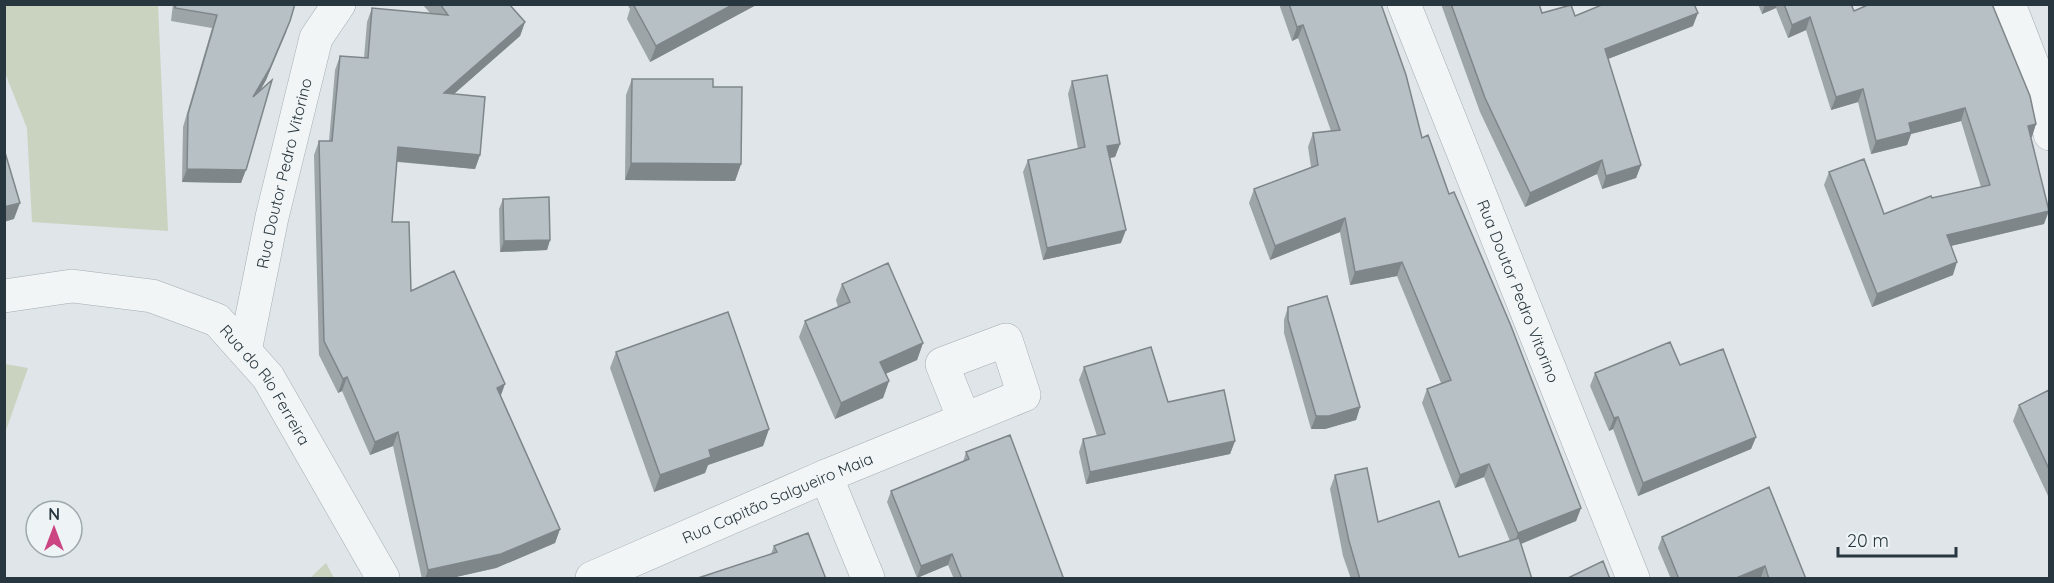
<svg xmlns="http://www.w3.org/2000/svg" width="2054" height="583" font-family="Quicksand,sans-serif">
<style>
.green{fill:#cad2c0}
.lines{fill:none;stroke-linecap:round;stroke-linejoin:round}
.minor-casing{stroke:#a4adb2;stroke-width:34}
.minor{stroke:#f2f5f6;stroke-width:33}
.wall{fill:#9da5a9}
.shaded-wall{fill:#7f868a}
.building{fill:#b6c0c5;stroke:#7f868a;stroke-width:1.5}
.labels{text-anchor:middle;stroke-width:4.5;stroke-linejoin:round;paint-order:stroke}
.street-label{font-size:16px;fill:#28373f;stroke:#eef4f6}
</style>
<rect width="100%" height="100%" fill="#dfe5e8"/>
<!-- green -->
<path class="green" d="M4,5H158L168,231L32,222L27,128L5,73Z
M5,364L28,368L5,433L4,364Z
M326,563L334,578H310Z"/>
<g class="lines">
<!-- minor casing -->
<g class="minor-casing">
<g id="minor">
<path id="s1" d="M1404,4L1633,578"/>
<path d="M2009,4L2038,79L2050,134"/>
<path id="s2" d="M4,296L72,286L152,296L217,320L268,377L383,578"/>
<path id="s3" d="M245,351L272,217L316,38L339,4"/>
<path d="M826,476L868,578"/>
<path id="s4" d="M592,578L826,476L1024,395L1006,340L942,364L964,419"/>
</g>
</g>
<!-- minor -->
<use href="#minor" class="minor"/>
</g>
<!-- wall -->
<path class="wall" d="M173,4H295L286,33L266,80L259,93L241,183L182,182L183,127L212,28L171,21Z
M422,4H509L525,22L520,36L454,94L480,155L475,169L397,162L392,222L411,291L501,396L560,529L555,543L496,568L447,579H422L393,446L370,455L342,391L338,393L319,355L314,155L319,141H329L335,70L340,56L364,58L367,22L372,8L430,13Z
M627,4H758L650,62L627,19L630,9Z
M1279,4H1381L1422,138L1449,194L1581,508L1576,521L1521,544L1532,579H1351L1343,556L1330,489L1335,475L1378,522L1459,557L1510,541L1484,477L1455,488L1422,403L1427,389L1441,383L1397,276L1350,285L1340,232L1270,260L1249,203L1254,189L1311,167L1308,147L1313,133L1331,131L1298,38L1292,41Z
M1441,4H1539L1542,13L1693,26L1608,59L1641,165L1636,178L1602,189L1597,174L1525,207L1480,112Z
M1758,4H1851L1854,11L2036,124L2031,137L2044,224L1951,246L1953,275L1872,307L1824,185L1829,172L1884,214L1932,198L1981,187L1961,121L1911,134L1907,145L1871,154L1858,102L1831,110L1806,30L1788,38L1776,8L1762,14Z
M632,79L741,164L735,181L625,180L626,95Z
M1072,81L1120,144L1115,157L1110,158L1121,243L1043,260L1023,172L1028,160L1078,149L1068,94Z
M503,199L550,240L547,250L500,252L499,209Z
M842,284L923,343L917,360L885,374L889,381L883,398L835,419L799,337L805,321L838,307L836,300Z
M1288,307L1360,407L1356,420L1325,429H1311L1284,333V320Z
M616,352L769,429L763,446L708,465L705,473L654,492L610,368Z
M1680,365L1756,437L1751,449L1638,496L1613,429L1609,431L1590,386L1595,373Z
M1084,367L1168,402L1235,441L1230,454L1086,484L1079,452L1083,439L1097,436L1079,380Z
M2049,390V498L2013,421L2019,405Z
M966,452L1063,577V579H954L948,565L917,578L887,502L891,491L963,462Z
M1769,487L1806,579H1762L1761,577L1757,579H1671L1658,548L1662,537Z
M774,546L826,579L771,554Z"/>
<!-- shaded-wall -->
<path class="shaded-wall" d="M734,4H758L650,62L656,46Z
M1765,4H1777L1776,8L1762,14Z
M1698,13L1693,26L1600,62L1605,49Z
M1810,17L1806,30L1788,38L1792,25Z
M290,21L266,80L249,110L253,97Z
M525,22L520,36L439,107L444,93Z
M1303,25L1298,38L1292,41L1297,27Z
M1863,89L1858,102L1831,110L1836,97Z
M1965,108L1961,121L1911,134L1907,145L1871,154L1876,141L1909,123Z
M2036,124L2032,137L2024,139L2028,126Z
M1120,144L1115,157L1102,159L1107,146Z
M398,147L480,155L475,169L393,161Z
M1602,160L1597,174L1525,207L1530,193Z
M631,163L741,164L735,181L625,180Z
M1641,165L1636,178L1602,189L1606,176Z
M187,169L246,170L241,183L182,182Z
M20,203L14,219L4,222V207Z
M2049,211L2044,224L1942,248L1947,235Z
M1345,218L1340,232L1270,260L1275,246Z
M1126,230L1121,243L1043,260L1047,248Z
M550,240L547,250L500,252L504,241Z
M1402,262L1397,276L1350,285L1355,272Z
M1957,262L1953,275L1872,307L1877,294Z
M923,343L917,360L874,379L880,362Z
M347,377L342,391L338,393L343,379Z
M889,381L883,398L835,419L841,403Z
M505,384L500,398L497,388Z
M1360,407L1356,420L1325,429H1311L1316,416Z
M1618,417L1613,429L1609,431L1614,418Z
M769,429L763,446L708,465L705,473L654,492L660,475L709,450Z
M398,432L393,446L370,455L375,442Z
M1756,437L1751,449L1638,496L1643,483Z
M1235,441L1230,454L1086,484L1090,472Z
M1489,464L1484,477L1455,488L1460,475Z
M1581,508L1576,521L1513,547L1518,533Z
M560,529L555,543L496,568L447,579H425L428,570Z
M952,554L948,565L917,578L921,566Z
M1765,566L1761,577L1757,579H1734Z"/>
<!-- building -->
<path class="building" d="M176,4H295L290,21L270,68L253,97L272,80L246,170L187,169L188,114L217,15L175,8Z
M440,4H509L525,22L444,93L485,97L480,155L398,147L392,222H409L411,291L454,271L505,384L497,388L560,529L501,554L428,570L398,432L375,442L347,377L343,379L324,341L319,141H332L340,56L368,58L372,8L448,15Z
M633,4H734L656,46Z
M1289,4H1381L1406,75L1422,138L1428,135L1449,194L1454,192L1511,326L1581,508L1518,533L1489,464L1460,475L1427,389L1451,380L1402,262L1355,272L1345,218L1275,246L1254,189L1318,165L1313,133L1340,130L1303,25L1297,27Z
M1451,4H1539L1542,13L1571,5L1575,16L1604,4H1694L1698,13L1605,49L1641,165L1606,176L1602,160L1530,193L1485,98Z
M1784,4H1851L1854,11L1870,4H1992L2030,96L2036,124L2028,126L2049,211L1947,235L1957,262L1877,294L1829,172L1864,159L1884,214L1931,196L1932,198L1990,185L1965,108L1909,123L1911,132L1876,141L1863,89L1836,97L1810,17L1792,25Z
M1107,75L1120,144L1107,146L1126,230L1047,248L1028,160L1085,147L1072,81Z
M632,79H713V87H742L741,164L631,163Z
M4,149L20,203L4,207Z
M549,197L550,240L504,241L503,199Z
M888,263L923,343L880,362L889,381L841,403L805,321L850,302L842,284Z
M1327,296L1360,407L1329,416H1316L1288,320V307Z
M728,312L769,429L709,450L711,457L660,475L616,352Z
M1670,342L1680,365L1723,349L1756,437L1643,483L1618,417L1614,418L1595,373Z
M1151,347L1168,402L1224,390L1235,441L1090,472L1083,439L1105,434L1084,367Z
M2049,390V469L2019,405Z
M1010,435L1063,577L1059,579H962L952,554L921,566L891,491L969,459L966,452Z
M1367,468L1378,522L1439,501L1459,557L1519,538L1532,579H1360L1349,541L1335,475Z
M1769,487L1806,579H1769L1765,566L1734,579H1679L1662,537Z
M808,533L826,579H695L777,552L774,546Z
M1603,561L1610,579H1566Z"/>
<g class="labels">
<!-- street labels -->
<g class="street-label">
<text dy="6" stroke="none"><textPath href="#s3" startOffset="182">Rua Doutor Pedro Vitorino</textPath></text>
<text dy="6" stroke="none"><textPath href="#s1" startOffset="309">Rua Doutor Pedro Vitorino</textPath></text>
<text dy="6" stroke="none"><textPath href="#s2" startOffset="300">Rua do Rio Ferreira</textPath></text>
<text dy="6" stroke="none"><textPath href="#s4" startOffset="202">Rua Capitão Salgueiro Maia</textPath></text>
</g>
</g>
<!-- border -->
<rect width="2054" height="583" fill="none" stroke="#28373f" stroke-width="12"/>
<!-- north arrow -->
<g transform="translate(54 529)"><circle r="28" fill="#eef4f6" stroke="#9fa8ad" stroke-width="1.5"/>
<path d="M0-4.5L10 22L0 15L-10 22Z" fill="#cc4583"/>
<text y="-9" font-size="16" font-weight="bold" text-anchor="middle" fill="#28373f">N</text>
</g>
<!-- scale -->
<path d="M1838 547v9h118v-9" fill="none" stroke="#28373f" stroke-width="3"/>
<text x="1847" y="547" font-size="18" fill="#28373f" stroke="#eef4f6" stroke-width="4.5" paint-order="stroke">20 m</text>
</svg>
